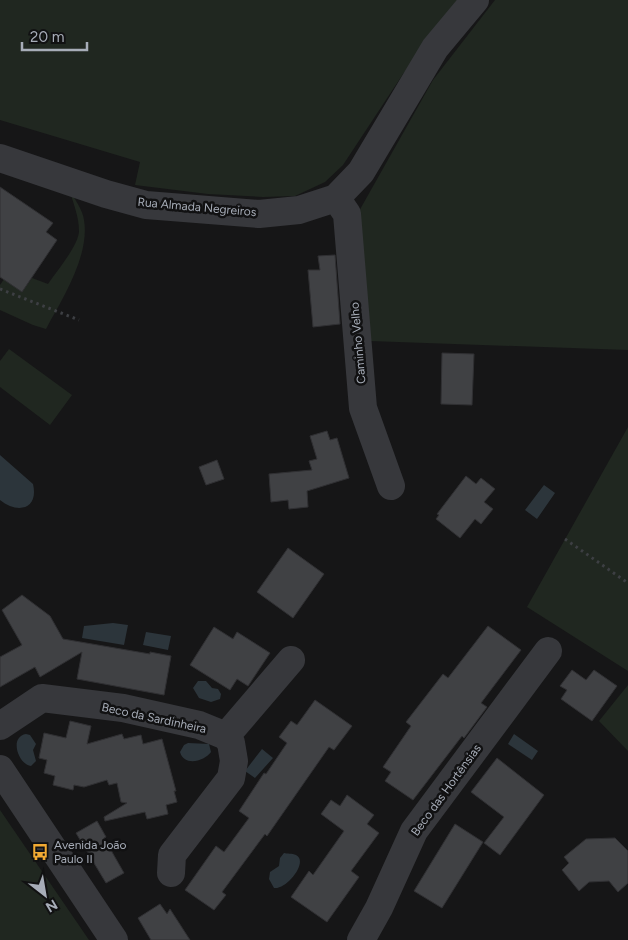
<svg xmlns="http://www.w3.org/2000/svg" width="628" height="940" font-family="Figtree,sans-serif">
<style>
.green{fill:#202720}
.water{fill:#2c353b}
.building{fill:#404144;stroke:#303033}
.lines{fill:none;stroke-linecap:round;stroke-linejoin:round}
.path{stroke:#3d3f43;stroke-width:3;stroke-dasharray:2.5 4;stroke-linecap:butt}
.minor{stroke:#37383c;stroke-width:28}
.labels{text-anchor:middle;stroke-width:5;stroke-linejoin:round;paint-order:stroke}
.street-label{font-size:12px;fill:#a7adb8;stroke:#111112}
.poi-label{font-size:12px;fill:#a7adb8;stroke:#111112;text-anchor:start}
</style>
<rect width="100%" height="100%" fill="#161617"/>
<!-- green -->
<path class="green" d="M0,0H462L403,74L343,165L325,182L295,196L263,197L208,194L135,185L140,162L0,120Z
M495,0H628V350L370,341L354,220L433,80Z
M69,189C74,198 83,210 84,220C90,256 62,299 46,329L33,325L0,310V285L4,279L22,292L32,278L48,284C56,272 79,245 79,231C79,217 73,202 69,189Z
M9,349L72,395L50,425L0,387V361Z
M628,427V671L527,607Z
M628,685V751L599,721Z
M0,810L89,940H0Z"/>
<!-- water -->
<path class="water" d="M0,455L33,484C39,510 17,514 0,500Z
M544,485L555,493L537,519L525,510Z
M113,623L128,625L124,645L82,638L84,626Z
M146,632L171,636L168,650L143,645Z
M198,681H206L212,688L218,689L221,694L220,699L211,702L199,698L193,688Z
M26,734L30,735L36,744L33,750L36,761L31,766C18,764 9,737 26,734Z
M514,734L538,751L532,760L508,744Z
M188,743L209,744L211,752C205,761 184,767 180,752L184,745Z
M262,749L273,758L255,778L245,771Z
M284,853C287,854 292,853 296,855C309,861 287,890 274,888L269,879L270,872L279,866L280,858Z"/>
<!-- building -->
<path class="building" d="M0,187L53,223L46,232L57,240L22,292L0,277Z
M335,255L340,324L313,327L308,270H320L318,256Z
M442,353L474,354L472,405L441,404Z
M327,431L330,440L337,438L349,478L307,491L308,507L289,509L288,500L271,502L269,474L312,470L309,461L317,459L310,436Z
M217,460L224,479L206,485L199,467Z
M466,476L476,484L481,478L495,489L484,502L493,509L481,524L475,519L460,538L436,519L439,515L437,514Z
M288,548L324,574L293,618L257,592Z
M22,595L50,616L63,639L150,654V652L171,656L164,695L77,679L82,652L40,677L35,667L0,687V657L22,645L2,610Z
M488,626L521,650L481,703L487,707L464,738L462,736L413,800L385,781L391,772L383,767L411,726L406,722L443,674L448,678Z
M214,627L233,639L237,632L270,653L248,686L237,679L230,690L190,665Z
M572,670L586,680L594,670L617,686L592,721L561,699L567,690L560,686Z
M315,700L352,726L334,750L329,747L267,836L265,834L222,892L226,895L214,910L185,890L216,846L224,852L249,818L239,811L264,773L266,774L287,743L279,737L291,721L297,725Z
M70,721L91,726L87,744L122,734L124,739L141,735L143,744L162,739L176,791H174L177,802L166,805L168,814L147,819L145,812L105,821L104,817L127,803L121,802L117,783L109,785L107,780L84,787L74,785L73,790L53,785L55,776L44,773L47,760L39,758L44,733L66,738Z
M497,758L544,795L500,855L484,843L504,817L471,792Z
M347,795L374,815L367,824L379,833L351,871L359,877L327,922L291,897L309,871L313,875L344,831L321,814L331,800L340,806Z
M97,821L106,837L104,838L124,873L106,883L76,833Z
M455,824L483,842L442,908L414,891Z
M615,838L628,851V883L618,892L609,881L589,882L579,891L562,870L569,863L564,857L586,839Z
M160,904L167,914L170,909L190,940H151L138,918Z"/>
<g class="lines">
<!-- path -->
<path class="path" d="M0,289L79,320
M565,539L628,583"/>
<!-- minor -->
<path class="minor" d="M0,158L106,194L146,205L259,214L299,210L336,198L361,172L435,48L475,0
M336,198L347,214L363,408L391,486
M0,726L42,698L123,708L199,725L226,736L231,743L234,761L231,778L172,855L171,873
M226,736L291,660
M0,769L114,940
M361,940L379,908L414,831L548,651"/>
</g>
<!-- icons -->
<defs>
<g id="bus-bare" transform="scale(1.35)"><path d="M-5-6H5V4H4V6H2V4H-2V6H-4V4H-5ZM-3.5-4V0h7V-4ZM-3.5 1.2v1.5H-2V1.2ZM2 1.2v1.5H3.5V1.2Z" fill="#f2aa33" stroke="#111112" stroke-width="2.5" paint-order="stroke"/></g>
</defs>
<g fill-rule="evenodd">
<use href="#bus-bare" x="40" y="852"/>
</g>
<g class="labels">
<!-- street labels -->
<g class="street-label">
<text transform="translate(197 207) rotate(5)" y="4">Rua Almada Negreiros</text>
<text transform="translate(358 343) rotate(-95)" y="4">Caminho Velho</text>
<text transform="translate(154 718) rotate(12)" y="4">Beco da Sardinheira</text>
<text transform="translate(446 790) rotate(-54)" y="4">Beco das Hortênsias</text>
</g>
<!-- poi labels -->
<g class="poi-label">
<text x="54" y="849">Avenida João<tspan x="54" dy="14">Paulo II</tspan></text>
</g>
</g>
<!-- north arrow -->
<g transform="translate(45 895) rotate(149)" stroke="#111112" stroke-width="4" paint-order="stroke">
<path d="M0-4L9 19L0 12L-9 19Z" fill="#a7adb8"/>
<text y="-8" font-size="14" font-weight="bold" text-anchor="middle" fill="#a7adb8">N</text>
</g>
<!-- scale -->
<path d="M22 42v8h65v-8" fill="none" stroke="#a7adb8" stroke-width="2.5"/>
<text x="30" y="42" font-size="15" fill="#a7adb8" stroke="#111112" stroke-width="4" paint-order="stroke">20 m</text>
</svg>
